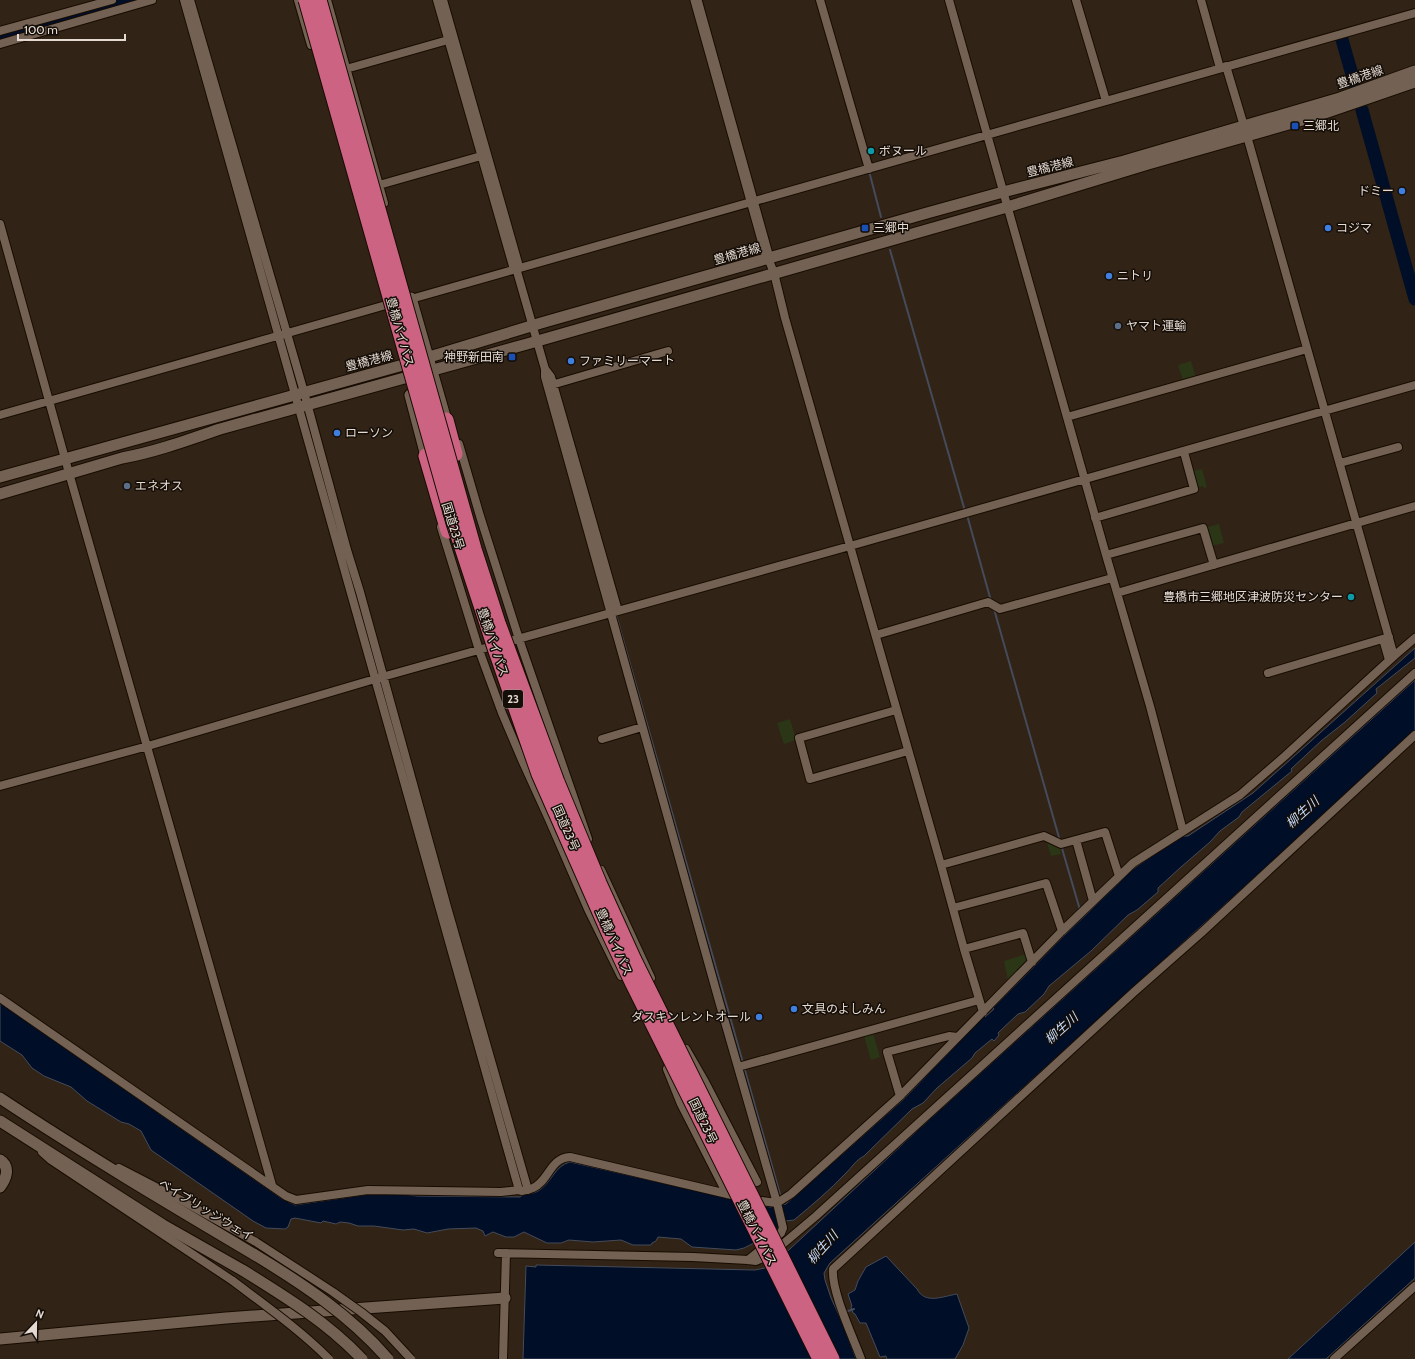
<svg xmlns="http://www.w3.org/2000/svg" width="1415" height="1359" font-family="Cabin,'Noto Sans JP',sans-serif">
<style>
.green{fill:#2b3616}
.water{fill:#000e27;stroke:#444b5a}
.lines{fill:none;stroke-linecap:round;stroke-linejoin:round}
.stream{stroke:#444b5a;stroke-width:2}
.river{stroke:#000e27;stroke-width:13}
.street-casing{stroke:#180c02;stroke-width:10}
.secondary-casing{stroke:#180c02;stroke-width:13}
.highway-casing{stroke:#180c02;stroke-width:17}
.street{stroke:#736253;stroke-width:8}
.secondary{stroke:#736253;stroke-width:11}
.highway{stroke:#cd6383;stroke-width:15}
.street-bridge-casing{stroke:#180c02;stroke-width:10;stroke-linecap:butt}
.secondary-bridge-casing{stroke:#180c02;stroke-width:13;stroke-linecap:butt}
.highway-bridge-casing{stroke:#180c02;stroke-width:17;stroke-linecap:butt}
.street-bridge{stroke:#736253;stroke-width:8}
.secondary-bridge{stroke:#736253;stroke-width:11}
.highway-bridge{stroke:#cd6383;stroke-width:15}
.transit-dot{fill:#1a4fb4;stroke:#140d08;stroke-width:1.5}
.culture-dot{fill:#0f9aa8;stroke:#140d08;stroke-width:1.5}
.shop-dot{fill:#3f7fe0;stroke:#140d08;stroke-width:1.5}
.service-dot{fill:#5c6f8a;stroke:#140d08;stroke-width:1.5}
.labels{text-anchor:middle;stroke-width:3;stroke-linejoin:round;paint-order:stroke}
.shield{fill:#140d08;stroke:#a69c95;stroke-width:1}
.shield-label{font-size:11px;font-weight:bold;fill:#e4dad1}
.street-label{font-size:12px;fill:#e4dad1;stroke:#140d08}
.poi-label{font-size:12px;fill:#e4dad1;stroke:#140d08;text-anchor:start}
.water-label{font-size:13px;font-style:italic;fill:#c5deff;stroke:#140d08}
</style>
<rect width="100%" height="100%" fill="#312315"/>
<!-- green -->
<path class="green" d="M1191,361L1196,377L1183,380L1178,365Z
M1202,469L1207,487L1204,488L1203,486L1200,487L1196,486L1192,471Z
M1219,524L1224,543L1211,546L1206,530L1208,527Z
M790,719L796,740L784,744L777,723Z
M1050,842L1059,846L1061,854L1051,856L1047,843Z
M1026,954L1027,960L1008,981L1004,961Z
M873,1033L880,1057L871,1060L864,1036Z"/>
<!-- water -->
<path class="water" d="M1415,648V658L1376,689L1377,693L1345,722L1321,741L1291,769L1292,771L1242,812L1239,817L1220,831L1210,842L1181,867L1158,888V892L1137,910L1128,915L1091,951L1049,986L1044,994L1025,1012L1018,1014L1000,1031L998,1033L999,1035L994,1041L992,1039L975,1053L972,1058L937,1088L923,1103L912,1109L864,1156C856,1160 852,1167 846,1173C830,1190 812,1205 794,1220L785,1221L779,1228L764,1238L744,1248L736,1250L692,1247L681,1239L658,1237L656,1241L652,1243L651,1245H633L621,1240L593,1242L569,1240L561,1243H547L524,1232L514,1237H506L493,1232L485,1236L483,1231L476,1228L448,1229L427,1233L414,1229L403,1230L374,1226H358L349,1223L340,1222L336,1224L323,1221L321,1223L295,1218L291,1219L288,1227L285,1229L266,1228L253,1221L151,1150L141,1131L129,1124L121,1122L87,1101L71,1087L44,1076L32,1068L22,1055L0,1041V1003L281,1198L295,1205L369,1194L395,1193L417,1196L520,1197C525,1192 532,1195 538,1191C551,1184 555,1165 570,1162L770,1207L786,1204L904,1099L986,1014L985,1017L994,1009L993,1008L1065,935L1133,869L1181,836H1188L1253,793Z
M1415,680V730L1361,781L830,1263L824,1273L825,1280L831,1298L843,1324L856,1359H523L526,1266L536,1267V1265L755,1270L765,1268L776,1262L920,1128Z
M1415,1242V1278L1326,1359H1288Z
M886,1256L917,1289C925,1305 944,1296 957,1294L969,1328L963,1345L955,1359H887L886,1356L880,1357L866,1323H860L855,1314L853,1313L851,1307L852,1306L848,1294L855,1290L858,1281L866,1267Z"/>
<g class="lines">
<!-- stream -->
<path class="stream" d="M869,171L881,217
M890,250L965,511
M280,323L282,332
M283,336L296,383
M331,509L338,532
M967,515L991,601
M346,559L379,676
M994,609L1060,841
M616,615L743,1063
M380,680L387,703
M1061,845L1080,910
M744,1067L781,1198
M845,1312L854,1309"/>
<!-- river -->
<path class="river" d="M1341,36L1355,85
M0,37L129,0
M1362,110L1415,299"/>
<!-- street casing -->
<g class="street-casing">
<path id="street" d="M184,0L519,1190L521,1191C525,1190 529,1190 533,1188C549,1181 550,1158 570,1157L740,1197
M190,0L304,392L347,550L360,592L447,907L528,1190
M298,0L311,45
M327,0L384,203
M437,0L513,266L516,268L545,369V377L719,1001L777,1203L783,1228L781,1233L748,1260
M443,0L518,263L516,268
M820,0L869,169
M949,0L1106,555L1150,706L1183,831
M1076,0L1106,101
M1201,0L1220,68
M0,31L112,0
M0,44L152,0
M1226,66L1247,136L1394,656
M346,69L448,40
M379,185L481,156
M0,224L69,473L272,1185
M768,258L774,273L785,318L941,865L964,949L983,1012
M411,299L1415,13
M545,369L551,377L618,611
M548,386L668,351
M0,415L386,305
M1067,417L1307,349
M459,444L480,516L519,639L588,839
M1340,463L1398,447
M1095,518L1194,489L1184,452
M441,527L479,650L502,713L522,760L548,817L588,909L621,976
M1106,555L1203,528L1214,565
M1117,593L1415,506
M876,635L988,602L1000,609L1112,578
M1383,639L1389,660
M1268,673L1389,637
M896,710L799,738L810,779L908,751
M602,739L642,727
M0,786L148,746L375,679L850,546L1415,385
M1076,840L1093,901
M941,865L1044,836L1061,844L1105,832L1119,876
M601,870L651,978
M953,908L1046,883L1062,931
M964,949L1023,933L1032,962
M0,998L286,1196L296,1200L368,1190L501,1192L519,1190
M686,1049L705,1082L757,1182
M738,1067L979,1000
M667,1069L681,1104L727,1194
M900,1096L887,1052L949,1036L957,1037
M42,1152L51,1160L233,1281
M119,1168L179,1199L256,1242
M753,1200L777,1203L791,1194L900,1096L1062,931L1133,863L1240,795L1285,756L1394,656L1415,638
M498,1253L693,1257L748,1260L756,1261L771,1254L816,1216L1415,673
M503,1359L506,1253
M861,1359C853,1337 831,1291 833,1269L1134,992L1201,933L1415,735
M1334,1359L1415,1286"/>
</g>
<!-- secondary casing -->
<g class="secondary-casing">
<path id="secondary" d="M696,0L768,258
M411,298L446,420
M410,395L426,456
M0,477L403,365L541,323L927,213L1003,192L1124,161L1340,98L1415,71
M0,494L122,458C155,452 188,440 220,429L527,344L1007,207L1148,164L1313,117L1415,82
M0,1098C83,1153 169,1204 255,1255
M0,1121L163,1225L244,1271
M0,1160C11,1167 6,1179 0,1187
M0,1339L226,1318L505,1298"/>
</g>
<!-- highway casing -->
<g class="highway-casing">
<path id="highway" d="M446,420L455,454
M426,456L448,531"/>
</g>
<!-- street -->
<use href="#street" class="street"/>
<!-- secondary -->
<use href="#secondary" class="secondary"/>
<!-- highway -->
<use href="#highway" class="highway"/>
<!-- street-bridge casing -->
<g class="street-bridge-casing">
<path id="street-bridge" d="M256,1242L333,1292L361,1312L385,1331L411,1359
M233,1281C266,1306 300,1330 329,1359"/>
</g>
<!-- secondary-bridge casing -->
<g class="secondary-bridge-casing">
<path id="secondary-bridge" d="M255,1255C303,1284 351,1316 388,1359
M244,1271C286,1297 328,1323 362,1359"/>
</g>
<!-- highway-bridge casing -->
<g class="highway-bridge-casing">
<path id="highway-bridge" d="M306,0L454,523L496,651L539,774L609,933L633,984L820,1359
M319,0L474,549L498,623L557,782L599,883L634,960L832,1359"/>
</g>
<!-- street-bridge -->
<use href="#street-bridge" class="street-bridge"/>
<!-- secondary-bridge -->
<use href="#secondary-bridge" class="secondary-bridge"/>
<!-- highway-bridge -->
<use href="#highway-bridge" class="highway-bridge"/>
</g>
<!-- markers -->
<g class="transit-dot">
<rect x="1291" y="122" width="8" height="8" rx="2"/>
<rect x="861" y="224" width="8" height="8" rx="2"/>
<rect x="508" y="353" width="8" height="8" rx="2"/>
</g>
<g class="culture-dot">
<circle cx="871" cy="151" r="4"/>
<circle cx="1351" cy="597" r="4"/>
</g>
<g class="shop-dot">
<circle cx="1402" cy="191" r="4"/>
<circle cx="1328" cy="228" r="4"/>
<circle cx="1109" cy="276" r="4"/>
<circle cx="571" cy="361" r="4"/>
<circle cx="337" cy="433" r="4"/>
<circle cx="794" cy="1009" r="4"/>
<circle cx="759" cy="1017" r="4"/>
</g>
<g class="service-dot">
<circle cx="1118" cy="326" r="4"/>
<circle cx="127" cy="486" r="4"/>
</g>
<g class="labels">
<!-- shield labels -->
<rect class="shield" x="503" y="690" width="20" height="18" rx="3"/>
<g class="shield-label">
<text x="513" y="703">23</text>
</g>
<!-- street labels -->
<g class="street-label">
<text transform="translate(1360 77) rotate(-19)" y="4">豊橋港線</text>
<text transform="translate(1050 167) rotate(-14)" y="4">豊橋港線</text>
<text transform="translate(737 254) rotate(-16)" y="4">豊橋港線</text>
<text transform="translate(400 332) rotate(74)" y="4">豊橋バイパス</text>
<text transform="translate(369 361) rotate(-15)" y="4">豊橋港線</text>
<text transform="translate(453 526) rotate(73)" y="4">国道23号</text>
<text transform="translate(493 642) rotate(71)" y="4">豊橋バイパス</text>
<text transform="translate(566 828) rotate(66)" y="4">国道23号</text>
<text transform="translate(614 942) rotate(66)" y="4">豊橋バイパス</text>
<text transform="translate(703 1121) rotate(64)" y="4">国道23号</text>
<text transform="translate(206 1210) rotate(31)" y="4">ベイブリッジウェイ</text>
<text transform="translate(757 1233) rotate(63)" y="4">豊橋バイパス</text>
</g>
<!-- poi labels -->
<g class="poi-label">
<text x="1303" y="130">三郷北</text>
<text x="879" y="155">ボヌール</text>
<text x="1394" y="195" text-anchor="end">ドミー</text>
<text x="873" y="232">三郷中</text>
<text x="1336" y="232">コジマ</text>
<text x="1117" y="280">ニトリ</text>
<text x="1126" y="330">ヤマト運輸</text>
<text x="504" y="361" text-anchor="end">神野新田南</text>
<text x="579" y="365">ファミリーマート</text>
<text x="345" y="437">ローソン</text>
<text x="135" y="490">エネオス</text>
<text x="1343" y="601" text-anchor="end">豊橋市三郷地区津波防災センター</text>
<text x="802" y="1013">文具のよしみん</text>
<text x="751" y="1021" text-anchor="end">ダスキンレントオール</text>
</g>
<!-- water labels -->
<g class="water-label">
<text transform="translate(1302 812) rotate(-42)" y="5">柳生川</text>
<text transform="translate(1061 1028) rotate(-42)" y="5">柳生川</text>
<text transform="translate(822 1247) rotate(-48)" y="5">柳生川</text>
</g>
</g>
<!-- north arrow -->
<g transform="translate(36 1323) rotate(22)" stroke="#140d08" stroke-width="3" paint-order="stroke">
<path d="M0-3L7 15L0 10L-7 15Z" fill="#e4dad1"/>
<text y="-6" font-size="11" font-weight="bold" text-anchor="middle" fill="#e4dad1">N</text>
</g>
<!-- scale -->
<path d="M18 34v6h107v-6" fill="none" stroke="#e4dad1" stroke-width="2"/>
<text x="24" y="34" font-size="12" fill="#e4dad1" stroke="#140d08" stroke-width="3" paint-order="stroke">100 m</text>
</svg>
